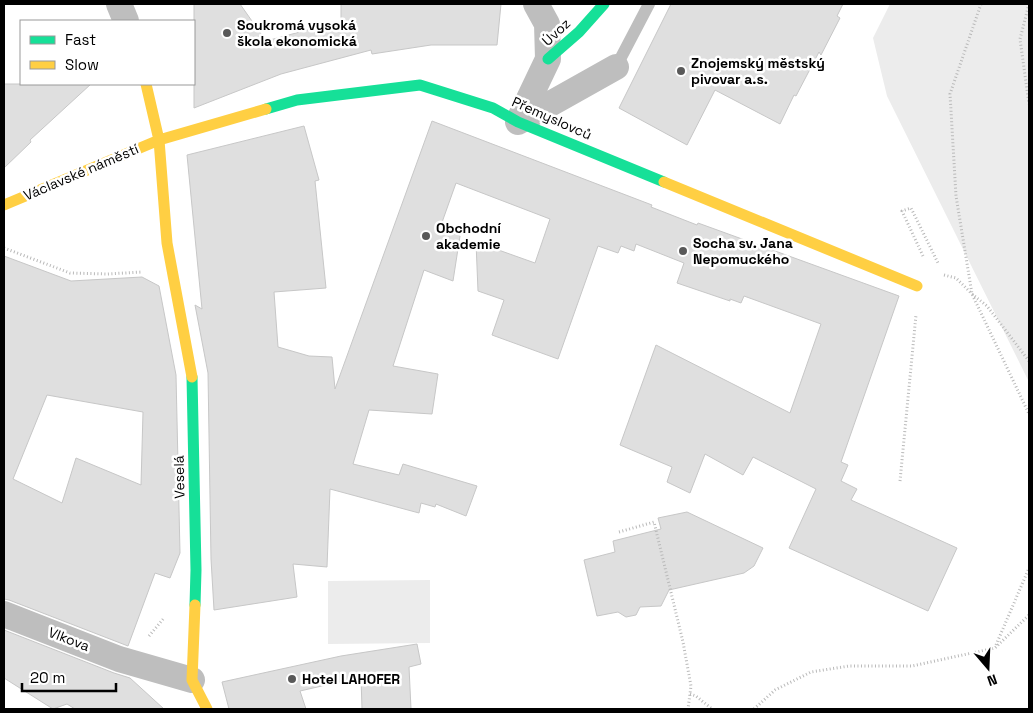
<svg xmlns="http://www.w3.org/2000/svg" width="1033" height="713" font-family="'Space Grotesk',sans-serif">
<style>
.green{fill:#ececec}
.building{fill:#dfdfdf;stroke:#c7c7c7;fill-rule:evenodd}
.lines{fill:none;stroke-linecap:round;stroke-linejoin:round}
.path{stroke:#b9b9b9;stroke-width:3;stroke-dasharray:1 2.5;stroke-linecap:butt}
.lane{stroke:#bebebe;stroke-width:12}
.street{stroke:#bebebe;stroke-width:26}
.fast{stroke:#16e098;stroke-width:11}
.slow{stroke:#ffcf43;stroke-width:11}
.poi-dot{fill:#595959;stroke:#fff;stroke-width:2}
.labels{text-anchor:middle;stroke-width:5;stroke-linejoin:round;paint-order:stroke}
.poi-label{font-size:14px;font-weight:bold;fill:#000;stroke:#fff;text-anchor:start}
.street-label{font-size:14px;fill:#000;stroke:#fff}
</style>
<rect width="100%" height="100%" fill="#fff"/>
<!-- green -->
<path class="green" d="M890,4H1029V382L887,96L873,38Z
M430,580V643L328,644V581Z"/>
<!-- building -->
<path class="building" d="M194,4H240L266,41L341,21V4H501L497,45H431L372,54L371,50L281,74L194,108Z
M671,4H843L837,16L840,18L821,55L819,52L796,96L794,95L780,124L715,90L687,145L619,108Z
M4,84H91L30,140L31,142L4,168Z
M432,121L652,205L651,207L697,225L698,223L899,296L841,462L848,465L841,481L857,489L851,500L957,548L928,611L789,548L816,489L753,457L743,475L705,454L690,493L667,482L672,467L620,445L656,345L790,413L821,324L744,296L741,303L730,299V301L677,283L684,263L636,244L634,251L621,246L618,253L598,246L558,359L492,335L504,300L478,291L476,242L535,263L550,219L456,183L440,228L460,236L453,281L424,270L393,366L438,374L432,414L369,410L353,464L399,475L403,464L477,486L466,516L436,504L435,507L421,503L419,513L330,489L327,567L293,564L297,597L214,610L211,559L208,373L195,305L202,309L187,155L304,126L319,180L315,181L326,288L274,292L278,347L309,356L332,357L335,389Z
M4,256L71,281L142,277L159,286L176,375L180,553L170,578L155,573L128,646L9,600L4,599ZM47,395L143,412L141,485L76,458L62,503L13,479Z
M687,512L763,548L754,566L744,573L669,590L661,606L640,607L636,615L626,617L618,612L597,616L584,560L615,552L613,541L661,529L658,518Z
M4,630L114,673L130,678L164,709H75L67,704L53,709L4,678Z
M417,644L421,664L409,667L411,709H362L361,677L300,691L306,709H229L222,682L341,656Z"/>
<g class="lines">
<!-- path -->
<path class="path" d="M981,4L950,94L956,196L972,294L1029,414
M1029,4L1020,39L1029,104
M4,248L70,273L107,274L142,272
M923,256L902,211L911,208L938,263
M944,275L956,278L972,294L987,306L1029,361
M900,481L916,315
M619,532L654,522L683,642L691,686L688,709
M149,636L164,618
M996,645L1029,568
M690,694L696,696L712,709
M754,709L775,690L811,672L849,666H912L995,648L1029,615"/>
<!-- lane -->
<path class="lane" d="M616,67L649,4"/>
<!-- street -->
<path class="street" d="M119,4L126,21
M518,122L548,59L547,24L536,4
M518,122L616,67
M4,614L119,659L192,680"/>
<!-- fast -->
<path class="fast" d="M548,59L579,32L604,4
M266,109L297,100L420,85L493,108L518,122L664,182
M192,377L196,570L195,605"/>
<!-- slow -->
<path class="slow" d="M146,84L159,140L167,243L192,377
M664,182L917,286
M4,205L159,140L266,109
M195,605L192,680L207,709"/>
</g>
<!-- markers -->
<g class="poi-dot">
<circle cx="227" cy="33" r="5"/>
<circle cx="681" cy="71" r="5"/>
<circle cx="426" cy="236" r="5"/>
<circle cx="683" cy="251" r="5"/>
<circle cx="292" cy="679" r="5"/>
</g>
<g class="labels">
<!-- poi labels -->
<g class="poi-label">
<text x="237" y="30">Soukromá vysoká<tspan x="237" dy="16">škola ekonomická</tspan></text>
<text x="691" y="68">Znojemský městský<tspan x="691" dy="16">pivovar a.s.</tspan></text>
<text x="436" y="233">Obchodní<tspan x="436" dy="16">akademie</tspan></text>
<text x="693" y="248">Socha sv. Jana<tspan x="693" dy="16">Nepomuckého</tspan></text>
<text x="302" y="684">Hotel LAHOFER</text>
</g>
<!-- street labels -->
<g class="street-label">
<text transform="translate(556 32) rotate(-43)" y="5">Úvoz</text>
<text transform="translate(552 118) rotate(24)" y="5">Přemyslovců</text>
<text transform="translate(81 172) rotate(-23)" y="5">Václavské náměstí</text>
<text transform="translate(179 477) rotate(-91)" y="5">Veselá</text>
<text transform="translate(69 639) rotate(21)" y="5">Vlkova</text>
</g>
</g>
<!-- border -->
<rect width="1033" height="713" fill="none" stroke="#000000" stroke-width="10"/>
<!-- legend -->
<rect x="20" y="20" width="175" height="65" fill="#ffffff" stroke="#999999"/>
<rect x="30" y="36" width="25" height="8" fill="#16e098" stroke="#999999"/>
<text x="65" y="45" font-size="15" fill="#000000">Fast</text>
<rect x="30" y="61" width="25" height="8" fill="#ffcf43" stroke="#999999"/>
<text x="65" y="70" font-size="15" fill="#000000">Slow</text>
<!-- north arrow -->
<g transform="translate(988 668) rotate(161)" stroke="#ffffff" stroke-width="4" paint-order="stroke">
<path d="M0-4L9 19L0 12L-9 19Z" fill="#000000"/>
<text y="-8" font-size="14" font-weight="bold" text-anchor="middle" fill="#000000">N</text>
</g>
<!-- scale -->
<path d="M22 683v8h94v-8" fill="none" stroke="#000000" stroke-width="2.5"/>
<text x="30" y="683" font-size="15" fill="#000000" stroke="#ffffff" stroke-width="4" paint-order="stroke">20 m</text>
</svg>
